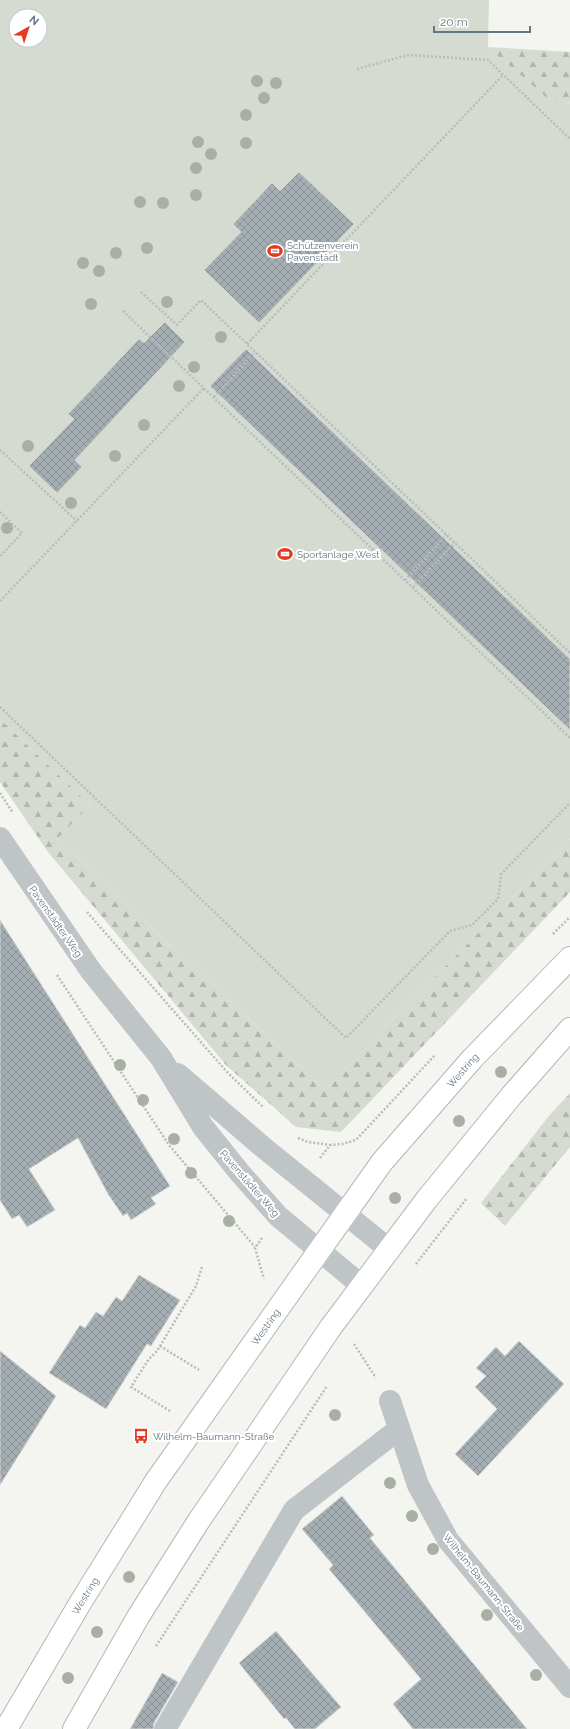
<svg xmlns="http://www.w3.org/2000/svg" width="570" height="1729" font-family="Raleway,sans-serif">
<style>
.grass{fill:#d6dbd1;fill-rule:evenodd}
.forest{fill:url(#forest-firs)}
.building{fill:url(#building-cross-hatch);stroke:#d5d5d3}
.lines{fill:none;stroke-linecap:round;stroke-linejoin:round}
.major-casing{stroke:#b2b7ba;stroke-width:24}
.path{stroke:#b9bcbd;stroke-width:2.5;stroke-dasharray:2 2;stroke-linecap:butt}
.minor{stroke:#bfc4c6;stroke-width:22}
.major{stroke:#fff;stroke-width:22}
.tree{fill:#a7b0a2}
.labels{text-anchor:middle;stroke-width:4;stroke-linejoin:round;paint-order:stroke}
.poi-label{font-size:10px;fill:#637781;stroke:#fff;text-anchor:start}
.street-label{font-size:10px;fill:#637781;stroke:#fff}
</style>
<defs>
<pattern id="forest-firs" width="22" height="20" patternUnits="userSpaceOnUse"><rect width="22" height="20" fill="#d6dbd1"/><path d="M5 1l3.5 6h-7zM16 11l3.5 6h-7z" fill="#b1b6af"/></pattern>
<pattern id="building-cross-hatch" width="8" height="8" patternUnits="userSpaceOnUse"><rect width="8" height="8" fill="#a5afb3"/><path d="M0 0l8 8M0 8l8-8" fill="none" stroke="#8a9397"/></pattern>
</defs>
<rect width="100%" height="100%" fill="#f4f4f0"/>
<!-- grass -->
<path class="grass" d="M0,0H489L488,47L552,101L570,104V839L325,1090L57,839L90,805L0,719ZM16,16H40V40H16Z"/>
<!-- forest -->
<path class="forest" d="M488,47L570,52V104L552,102Z
M0,719L90,805L57,839L325,1090L570,839V892L341,1132L296,1127L226,1065L48,852L0,782Z
M570,1093V1147L505,1226L481,1203L548,1117Z"/>
<!-- building -->
<path class="building" d="M299,172L354,224L259,323L204,270L241,232L233,224L272,183L280,191Z
M165,322L185,342L75,460L82,467L57,493L29,466L74,419L68,414L139,339L144,343Z
M246,349L570,659V730L210,386Z
M0,920L170,1186L151,1198L156,1204L131,1220L127,1213L123,1216L108,1194L78,1138L29,1169L55,1210L27,1227L19,1215L12,1219L0,1200Z
M139,1275L180,1300L151,1346L147,1344L106,1409L49,1373L80,1325L85,1328L96,1312L103,1316L116,1297L122,1301Z
M519,1341L564,1384L478,1476L455,1454L497,1409L475,1387L486,1376L476,1368L496,1347L505,1356Z
M0,1351L56,1396L0,1485Z
M342,1496L374,1535L370,1538L527,1729H413L393,1704L421,1679L329,1569L333,1565L302,1529Z
M276,1631L341,1707L315,1729H295L286,1718L284,1719L239,1663Z
M162,1673L178,1682L154,1723L153,1729H130Z"/>
<g class="lines">
<!-- major casing -->
<g class="major-casing">
<g id="major">
<path id="s1" d="M6,1729L82,1600L156,1481L382,1162L472,1059L570,958"/>
<path d="M74,1729L138,1617L198,1522L331,1327L427,1199L512,1095L570,1029"/>
</g>
</g>
<!-- path -->
<path class="path" d="M357,69L408,55L488,60L570,139
M141,292L177,325L201,300L570,653
M123,311L570,738
M247,344L503,75
M214,397L255,352
M0,450L77,521
M0,512L22,533L0,556
M405,580L447,535
M413,587L455,543
M0,601L204,388
M0,707L346,1038L450,931L472,925L498,899L501,874L570,803
M0,793L13,813
M87,912L227,1072L263,1107
M553,934L570,917
M57,975L169,1145L255,1247
M298,1138L308,1142L330,1145
M320,1158L330,1145L342,1144L356,1140L435,1055
M262,1238L255,1248L264,1279
M416,1264L467,1198
M354,1344L376,1378
M160,1346L199,1370
M170,1411L131,1387L149,1359L157,1351L196,1286L202,1267
M156,1646L327,1386"/>
<!-- minor -->
<path class="minor" d="M0,838L91,971L161,1058L203,1127L240,1173L278,1216L362,1286
M178,1074L264,1148L390,1250
M390,1401L418,1485L448,1540L570,1687
M165,1729L294,1510L399,1429"/>
<!-- major -->
<use href="#major" class="major"/>
</g>
<!-- trees -->
<g class="tree">
<circle cx="257" cy="81" r="6"/>
<circle cx="276" cy="83" r="6"/>
<circle cx="264" cy="98" r="6"/>
<circle cx="246" cy="115" r="6"/>
<circle cx="198" cy="142" r="6"/>
<circle cx="246" cy="143" r="6"/>
<circle cx="211" cy="154" r="6"/>
<circle cx="196" cy="168" r="6"/>
<circle cx="196" cy="195" r="6"/>
<circle cx="140" cy="202" r="6"/>
<circle cx="163" cy="203" r="6"/>
<circle cx="147" cy="248" r="6"/>
<circle cx="116" cy="253" r="6"/>
<circle cx="83" cy="263" r="6"/>
<circle cx="99" cy="271" r="6"/>
<circle cx="167" cy="302" r="6"/>
<circle cx="91" cy="304" r="6"/>
<circle cx="221" cy="337" r="6"/>
<circle cx="194" cy="367" r="6"/>
<circle cx="179" cy="386" r="6"/>
<circle cx="144" cy="425" r="6"/>
<circle cx="28" cy="446" r="6"/>
<circle cx="115" cy="456" r="6"/>
<circle cx="71" cy="503" r="6"/>
<circle cx="7" cy="528" r="6"/>
<circle cx="120" cy="1065" r="6"/>
<circle cx="501" cy="1072" r="6"/>
<circle cx="143" cy="1100" r="6"/>
<circle cx="459" cy="1121" r="6"/>
<circle cx="174" cy="1139" r="6"/>
<circle cx="191" cy="1173" r="6"/>
<circle cx="395" cy="1198" r="6"/>
<circle cx="229" cy="1221" r="6"/>
<circle cx="335" cy="1415" r="6"/>
<circle cx="390" cy="1483" r="6"/>
<circle cx="412" cy="1516" r="6"/>
<circle cx="433" cy="1549" r="6"/>
<circle cx="129" cy="1577" r="6"/>
<circle cx="487" cy="1615" r="6"/>
<circle cx="97" cy="1632" r="6"/>
<circle cx="536" cy="1675" r="6"/>
<circle cx="68" cy="1678" r="6"/>
</g>
<!-- icons -->
<defs>
<g id="stadium-bare" transform="scale(1.2)"><path d="M0-5a6.5 5 0 1 0 0 10a6.5 5 0 1 0 0-10ZM-3.5-1.8h7v3.6h-7Z" fill="#e33a21" stroke="#fff" stroke-width="2.5" paint-order="stroke"/></g>
<g id="bus-bare" transform="scale(1.2)"><path d="M-5-6H5V4H4V6H2V4H-2V6H-4V4H-5ZM-3.5-4V0h7V-4ZM-3.5 1.2v1.5H-2V1.2ZM2 1.2v1.5H3.5V1.2Z" fill="#e33a21" stroke="#fff" stroke-width="2.5" paint-order="stroke"/></g>
</defs>
<g fill-rule="evenodd">
<use href="#stadium-bare" x="275" y="251"/>
<use href="#stadium-bare" x="285" y="554"/>
<use href="#bus-bare" x="141" y="1436"/>
</g>
<g class="labels">
<!-- poi labels -->
<g class="poi-label">
<text x="287" y="249">Schützenverein<tspan x="287" dy="12">Pavenstädt</tspan></text>
<text x="297" y="558">Sportanlage West</text>
<text x="153" y="1440">Wilhelm-Baumann-Straße</text>
</g>
<!-- street labels -->
<g class="street-label">
<text transform="translate(56 921) rotate(55)" y="4">Pavenstädter Weg</text>
<text dy="4" stroke="none"><textPath href="#s1" startOffset="803">Westring</textPath></text>
<text transform="translate(250 1183) rotate(49)" y="4">Pavenstädter Weg</text>
<text dy="4" stroke="none"><textPath href="#s1" startOffset="479">Westring</textPath></text>
<text transform="translate(484 1582) rotate(51)" y="4">Wilhelm-Baumann-Straße</text>
<text dy="4" stroke="none"><textPath href="#s1" startOffset="155">Westring</textPath></text>
</g>
</g>
<!-- north arrow -->
<g transform="translate(28 28) rotate(39)"><circle r="19" fill="#ffffff" stroke="#c1c9cd"/>
<path d="M0-3L7 15L0 10L-7 15Z" fill="#e33a21"/>
<text y="-6" font-size="11" font-weight="bold" text-anchor="middle" fill="#637781">N</text>
</g>
<!-- scale -->
<path d="M434 26v6h96v-6" fill="none" stroke="#637781" stroke-width="2"/>
<text x="440" y="26" font-size="12" fill="#637781" stroke="#ffffff" stroke-width="3" paint-order="stroke">20 m</text>
</svg>
